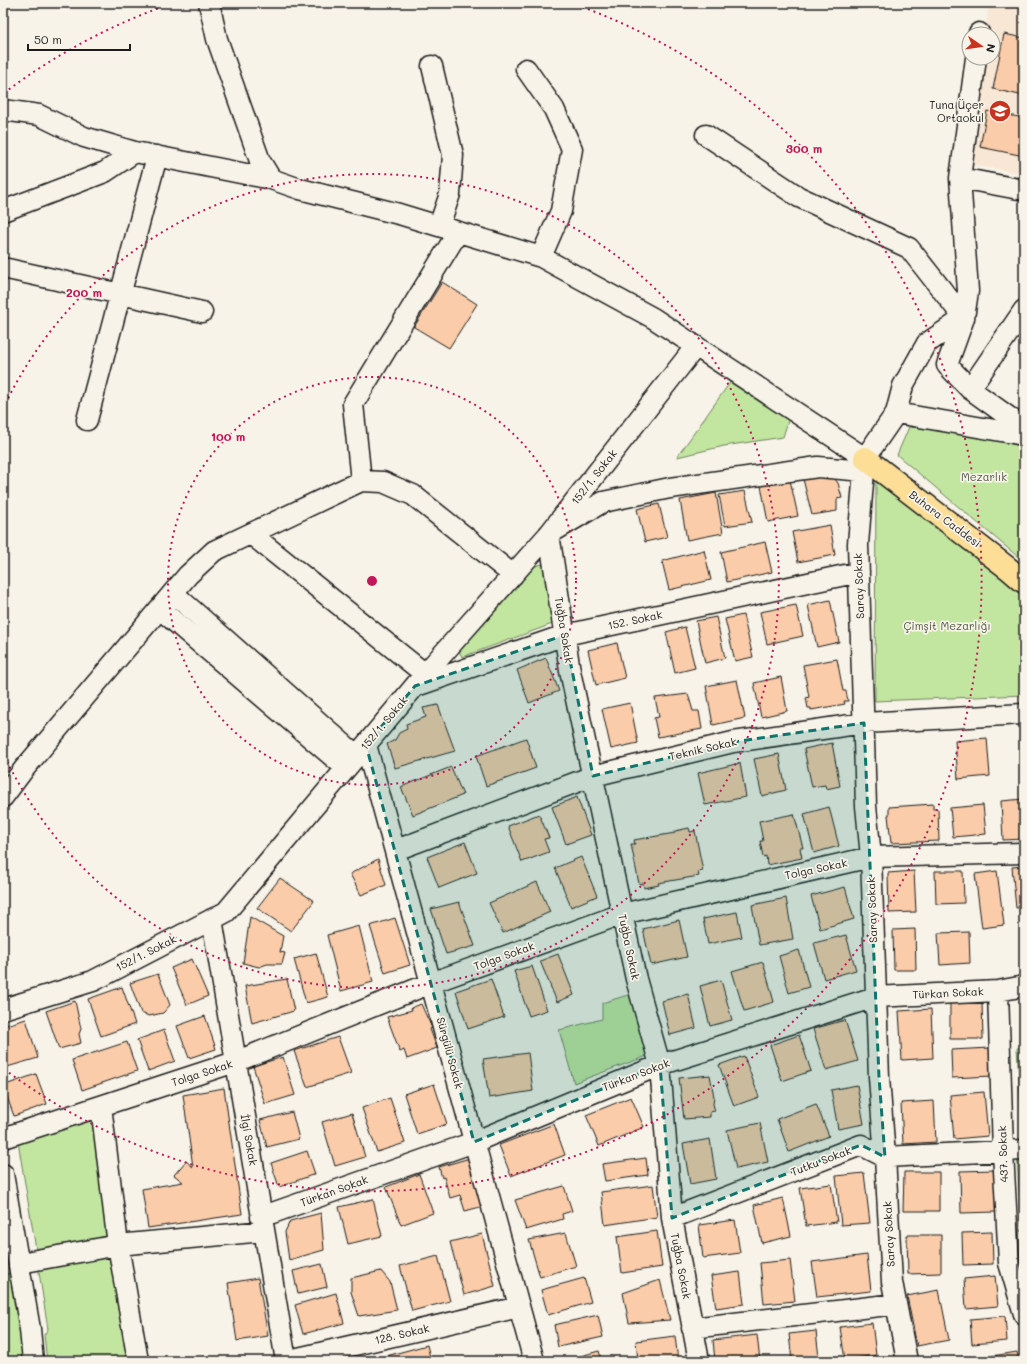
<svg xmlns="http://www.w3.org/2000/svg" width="1027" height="1364" font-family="Mali,sans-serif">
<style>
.built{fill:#f8e7d5}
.green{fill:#c2e6a0;stroke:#6f815e}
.building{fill:#facca9;stroke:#1c1c1c}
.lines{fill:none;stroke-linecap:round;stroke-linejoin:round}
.minor-casing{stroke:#1c1c1c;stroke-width:23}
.major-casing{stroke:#1c1c1c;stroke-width:25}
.minor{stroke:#f7f3e8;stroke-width:20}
.major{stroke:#fcde96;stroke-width:22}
.marked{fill:#0f766e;fill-opacity:0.2;stroke:#0f766e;stroke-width:3;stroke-dasharray:8 5;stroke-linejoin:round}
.ring{fill:none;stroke:#c2185b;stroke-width:2;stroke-dasharray:2 4}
.labels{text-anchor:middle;stroke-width:3.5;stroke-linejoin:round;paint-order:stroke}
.poi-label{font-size:11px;fill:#1c1c1c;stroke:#f7f3e8;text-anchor:end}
.street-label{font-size:11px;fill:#1c1c1c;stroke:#f7f3e8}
.park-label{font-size:11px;fill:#4e5944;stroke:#f7f3e8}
.centre{fill:#c2185b;stroke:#f7f3e8;stroke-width:2}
.ring-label{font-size:12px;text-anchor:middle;font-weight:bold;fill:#c2185b;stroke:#f7f3e8;stroke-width:3.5;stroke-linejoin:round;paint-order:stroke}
</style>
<rect width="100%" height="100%" fill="#f7f3e8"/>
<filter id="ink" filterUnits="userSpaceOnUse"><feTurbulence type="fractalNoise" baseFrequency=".025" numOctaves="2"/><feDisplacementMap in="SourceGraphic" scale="8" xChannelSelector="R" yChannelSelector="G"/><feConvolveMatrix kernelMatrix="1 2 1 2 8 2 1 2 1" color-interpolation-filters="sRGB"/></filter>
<g filter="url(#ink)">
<!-- built -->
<path class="built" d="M989,3H1024V174L968,164L982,58H993V34H985Z"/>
<!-- green -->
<path class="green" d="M731,381L789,418L783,437L724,446L677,457Z
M909,427L958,431L1024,447V562L897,455Z
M876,480L1024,595V695L875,701Z
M543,564L555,623L462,657L459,651L534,566Z
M631,994L647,1056L574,1083L559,1030L602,1019V1003Z
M1017,1048H1024L1023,1143Z
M96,1117L110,1238L36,1249L18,1142Z
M1017,1158H1024L1023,1253Z
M114,1257L131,1361H47L44,1335L48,1329L39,1272L41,1267Z
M14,1273L25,1361H5L3,1346V1274Z"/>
<!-- building -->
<path class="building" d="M1004,34L1024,38V96L993,89Z
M987,111L1024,118V156L980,147Z
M442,282L477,304L449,348L414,327Z
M823,476L834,478L838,483L842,498L837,499V511L812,515L803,479Z
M790,480L798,516L768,522L761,486Z
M745,491L752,522L725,526L719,495Z
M716,493L723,533L687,540L680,500Z
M659,504L667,537L645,542L637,509Z
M830,525L835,555L798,562L792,532Z
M765,542L772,572L727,582L721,552Z
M704,550L711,580L669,590L662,561Z
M830,600L839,642L817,647L808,605Z
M796,605L803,636L767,644L760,612Z
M743,615L753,657L735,661L725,619Z
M716,617L725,658L705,663L696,621Z
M685,627L695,668L675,673L666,632Z
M617,643L625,678L596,685L588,650Z
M546,658L559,691L529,703L517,670Z
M837,659L843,691H846L848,701H844L845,704L811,710V708H808L806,698L809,697L803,665Z
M781,677L787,711L761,717L754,683Z
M737,680L745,718L713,725L706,686Z
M688,694L693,711H699L702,729L658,737L654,718L659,717L655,698Z
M630,703L638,743L611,749L602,709Z
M438,705L455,751L395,768L387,744L395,740L399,733L407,729L406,724L426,717L423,708Z
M526,738L536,768L486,786L476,756Z
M987,738L990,776L958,779L955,741Z
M832,743L840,786L826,789L825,785L812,787L804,749Z
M779,754L786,790L762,796L754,759Z
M740,763L746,797L705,805L698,773Z
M451,767L463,795L413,815L401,787Z
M577,797L591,835L566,844L552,807Z
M1024,799V839L1003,840L1001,801Z
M933,804V809H938L939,841L891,843L888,815H889V807Z
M983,805L986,834L953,837L950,808Z
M829,807L839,846L814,853L804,814Z
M539,814L549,838L544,839L549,852L522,862L508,826Z
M794,814L803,848H800L802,858L767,865L766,856L763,857L760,841H763L759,821Z
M689,828L690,832L695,831L703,871L698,872L699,876L658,883L659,885L644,888L643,883L639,884L631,844H635L634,840L675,833V831Z
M465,842L477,873L439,888L427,857Z
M581,857L597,896L571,907L555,868Z
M378,859L386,885L361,895L350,874Z
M1024,866V907L1016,908L1012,867Z
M914,871L916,912L889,913L888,873Z
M935,871H963L964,903L936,904Z
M997,871L1004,925L982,928L975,874Z
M280,878L314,901L291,931L257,908Z
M537,882L550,912L503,933L489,903Z
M845,887L854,919L820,929L811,896Z
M786,898L793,939L759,945L752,905Z
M459,902L475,946L446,954L431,909Z
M737,912L742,937L708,944L703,919Z
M250,917L283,936L280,952L285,953L282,964H267L259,967L243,963Z
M395,918L410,965L385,973L370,926Z
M679,920L687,957L651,965L643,929Z
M359,926L373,982L341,991L327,935Z
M915,929L916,970H894L893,930Z
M969,932L970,963L940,965L938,933Z
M846,935L856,970L824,979L814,943Z
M799,950L809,987L789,993L779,956Z
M316,953L328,997L306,1003L294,959Z
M558,954L574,995L557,1002L540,961Z
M192,959L208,996L187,1005L171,968Z
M763,962L774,1002L744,1011L732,971Z
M532,966L547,1010L529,1016L514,971Z
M158,974L170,1005L163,1013L149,1016L141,1013L130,983Z
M287,979L294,1011L252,1023L245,986Z
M491,979L504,1017L468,1029L456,991Z
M721,980L732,1020L710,1026L700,986Z
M122,987L135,1024L101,1036L88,999Z
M688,994L696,1028L670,1035L662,1001Z
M75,1001L81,1029L79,1034L81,1043L59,1049L46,1011Z
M982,1002L983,1039H950V1003Z
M421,1004L432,1028L430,1029L437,1048L407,1059L404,1050L400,1052L387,1017L412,1010L411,1008Z
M931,1009L933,1058L902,1060L899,1011Z
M205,1016L216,1049L189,1058L177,1026Z
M26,1019L38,1058L7,1067L3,1053V1026Z
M845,1020L858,1061L826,1070L813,1029Z
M164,1030L175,1061L148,1071L137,1040Z
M799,1035L811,1071L782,1081L770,1045Z
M338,1037L351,1073L307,1087L294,1051Z
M127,1042L137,1071L82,1090L72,1060Z
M990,1048L992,1076L952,1078L951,1050Z
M528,1053L533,1091L489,1098L483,1059Z
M744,1056L759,1097L734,1106L719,1065Z
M283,1057L295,1095L265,1104L253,1066Z
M36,1074L47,1104L14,1116L3,1086Z
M710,1075L714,1097L713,1104L715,1111L710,1112V1117L684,1119L679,1078Z
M434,1084L447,1124L417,1134L404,1094Z
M857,1085L864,1124L838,1129L831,1090Z
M224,1088L242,1214L148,1228L142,1189L183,1182L174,1175L186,1161L193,1167L183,1095Z
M984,1092L988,1136L954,1139L950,1095Z
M631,1097L644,1127L599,1146L586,1115Z
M390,1098L405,1143L377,1152L362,1108Z
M934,1101L936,1142L903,1144L901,1103Z
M816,1104L829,1136L789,1152L777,1119Z
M292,1112L299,1139L267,1147L260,1120Z
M352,1113L365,1157L335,1166L322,1122Z
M760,1123L768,1162L736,1169L727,1130Z
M554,1124L565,1155L511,1176L499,1145Z
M710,1139L716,1179L690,1184L683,1144Z
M307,1151L315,1174L279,1187L271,1163Z
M470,1158L484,1206L465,1211L460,1195L450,1198L444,1177L442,1178L439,1167Z
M646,1158L648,1175L605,1181L602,1164Z
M995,1170L996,1212L961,1213L960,1171Z
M904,1172H939V1211H903Z
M864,1173L870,1223L841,1225L836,1176Z
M419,1174L433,1213L401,1225L386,1187Z
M831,1184L837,1222L806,1226L800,1188Z
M653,1185L657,1217L605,1225L601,1192Z
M564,1186L572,1211L562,1214L563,1219L526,1230L515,1200Z
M783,1198L791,1236L762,1243L754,1205Z
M373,1199L382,1236L348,1244L339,1207Z
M321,1213L324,1250L289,1260L285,1232L290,1221Z
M735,1220L740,1253L703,1258L699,1225Z
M657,1231L662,1267L622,1273L617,1237Z
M992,1232L993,1264L963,1265L962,1233Z
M566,1233L576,1266L540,1277L529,1240Z
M482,1234L495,1286L464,1295L450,1242Z
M907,1235H941V1273L908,1274Z
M867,1255L871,1291L817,1297L812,1262Z
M438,1256L450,1301L412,1311L400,1266Z
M790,1260L795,1301L764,1304L760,1263Z
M322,1264L327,1287L298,1294L293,1271Z
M381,1271L390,1282L397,1310L359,1316L351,1292V1278Z
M740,1272L744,1304L716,1308L711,1276Z
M995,1276L998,1306L966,1309L964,1279Z
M258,1278L268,1336L237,1341L228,1283Z
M584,1278L591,1302L548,1315L541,1290Z
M660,1280L670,1320L629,1323L623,1293Z
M939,1290L949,1340L917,1346L907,1296Z
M336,1293L344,1323L303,1334L295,1305Z
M598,1315L603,1337L558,1347L554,1325Z
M1005,1316L1007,1341L972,1344L970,1319Z
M872,1323L876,1355L845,1360L840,1327Z
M816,1331L819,1358L792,1361L789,1334Z
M757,1335L760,1361H715L713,1340Z
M675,1336L678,1361H638L636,1341Z
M427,1345L431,1361H380L379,1358Z
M599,1351L602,1361H562Z
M1017,1352L1019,1361H987L986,1357Z
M963,1357V1361H922Z"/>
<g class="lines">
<!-- minor casing -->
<g class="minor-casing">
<path id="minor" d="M209,3L217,39L260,161L271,179
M979,34V33
M976,58L960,178L968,291L964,318L947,365L970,389L1024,428
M432,66L453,155L450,194L439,226
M526,69L554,109L572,149L561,211L541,257
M3,110L39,115L84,137L135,152L271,179L300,189L399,214L541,257L653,318L865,458
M706,135L799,197L909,248L964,318L927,343L903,386L896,413
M960,178L1024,190
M3,211L105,172L135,152
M3,268L202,312
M970,389L1024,310
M87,420L157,156
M865,458L858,544L866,806L871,857L879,1077L885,1157L892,1282L907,1361
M865,458L896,413L1024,435
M361,481L353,404L458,232
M251,534L425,674
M173,593L357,756
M160,609L346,768
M416,686L565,635L859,572
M366,745L534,1361
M3,797L24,769L188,575L214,551L361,481L383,482L413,495L513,575
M396,850L593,776L733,742L864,723L1024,714
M212,919L286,1361
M998,991L1003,1152L1009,1263L1024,1314
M3,1009L93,981L226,912L425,674L549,534L696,346
M101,1106L118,1245L138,1361
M3,1138L235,1062L431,983L622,914L871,857L1024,853
M3,1174L30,1329L33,1361
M261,1217L474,1142L660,1065L875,997L998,991L1024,986
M672,1218L861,1145L885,1157L1024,1150
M20,1263L118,1245L264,1231
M692,1328L896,1304
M285,1361L519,1307
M699,1361L672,1218L660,1065L636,979L570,671L549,534L603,502L670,488L818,467L864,471"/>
</g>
<!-- major casing -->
<g class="major-casing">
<path id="major" d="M865,458L1009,569L1024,582"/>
</g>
<!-- minor -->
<use href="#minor" class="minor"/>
<!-- major -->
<use href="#major" class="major"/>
</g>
</g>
<!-- marked area -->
<path class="marked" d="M565,635L593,776L733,742L864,723L879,1077L885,1157L861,1145L672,1218L660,1065L474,1142L366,745L415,686Z"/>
<!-- distance rings -->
<g class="ring">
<circle cx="372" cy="581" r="204"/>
<path d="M3 409A407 407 0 1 1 3 753"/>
<path d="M4 93A611 611 0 0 1 173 3M571 3A611 611 0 1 1 4 1069"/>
</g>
<!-- icons -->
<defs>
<g id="school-disc" transform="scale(1.15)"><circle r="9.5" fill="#c8321e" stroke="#f7f3e8"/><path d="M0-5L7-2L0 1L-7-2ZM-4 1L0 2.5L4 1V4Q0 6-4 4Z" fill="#fff"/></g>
</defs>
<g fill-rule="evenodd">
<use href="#school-disc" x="1000" y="111"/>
</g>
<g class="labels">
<!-- poi labels -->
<g class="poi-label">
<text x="984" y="109">Tuna Üçer<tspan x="984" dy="13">Ortaokul</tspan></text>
</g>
<!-- street labels -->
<g class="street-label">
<text transform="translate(594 477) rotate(-52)" y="4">152/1. Sokak</text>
<text transform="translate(945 519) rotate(37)" y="4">Buhara Caddesi</text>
<text transform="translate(859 586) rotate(-92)" y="4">Saray Sokak</text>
<text transform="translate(635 620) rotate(-12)" y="4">152. Sokak</text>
<text transform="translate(564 630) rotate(81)" y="4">Tuğba Sokak</text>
<text transform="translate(384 723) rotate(-50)" y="4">152/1. Sokak</text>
<text transform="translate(703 749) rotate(-13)" y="4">Teknik Sokak</text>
<text transform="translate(816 869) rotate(-12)" y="4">Tolga Sokak</text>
<text transform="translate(872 910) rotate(-92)" y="4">Saray Sokak</text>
<text transform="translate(629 947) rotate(78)" y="4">Tuğba Sokak</text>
<text transform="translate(146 953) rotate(-27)" y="4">152/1. Sokak</text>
<text transform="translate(504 956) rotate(-20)" y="4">Tolga Sokak</text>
<text transform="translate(948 993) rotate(-3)" y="4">Türkan Sokak</text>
<text transform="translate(450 1053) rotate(75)" y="4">Sürgülü Sokak</text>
<text transform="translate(202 1073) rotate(-18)" y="4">Tolga Sokak</text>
<text transform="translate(636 1075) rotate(-21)" y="4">Türkan Sokak</text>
<text transform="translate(249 1140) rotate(80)" y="4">İlgi Sokak</text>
<text transform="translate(1003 1154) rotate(-92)" y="4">437. Sokak</text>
<text transform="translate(821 1161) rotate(-21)" y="4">Tutku Sokak</text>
<text transform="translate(334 1191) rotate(-20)" y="4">Türkan Sokak</text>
<text transform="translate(889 1234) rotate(-93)" y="4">Saray Sokak</text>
<text transform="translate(681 1266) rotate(79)" y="4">Tuğba Sokak</text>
<text transform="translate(402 1334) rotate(-13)" y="4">128. Sokak</text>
</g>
<!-- park labels -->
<g class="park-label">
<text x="984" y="481">Mezarlık</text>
<text x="947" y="630">Çimşit Mezarlığı</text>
</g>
</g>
<circle cx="372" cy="581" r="6" class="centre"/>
<g class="ring-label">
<text x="804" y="153">300 m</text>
<text x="84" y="297">200 m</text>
<text x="228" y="441">100 m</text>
</g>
<!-- margin -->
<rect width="1027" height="1364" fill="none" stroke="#f7f3e8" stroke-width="16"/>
<rect x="8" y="8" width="1011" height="1348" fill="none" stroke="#1c1c1c" stroke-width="1.5" filter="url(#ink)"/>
<!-- north arrow -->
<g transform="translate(981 46) rotate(103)"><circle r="19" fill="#f7f3e8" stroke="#9f9d96"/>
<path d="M0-3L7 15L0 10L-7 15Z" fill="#c8321e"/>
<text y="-6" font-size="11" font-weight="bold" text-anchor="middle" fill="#1c1c1c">N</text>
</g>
<!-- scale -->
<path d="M28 44v6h102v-6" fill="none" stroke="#1c1c1c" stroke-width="2"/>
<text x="34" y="44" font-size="12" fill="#1c1c1c" stroke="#f7f3e8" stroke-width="3" paint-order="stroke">50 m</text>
</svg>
